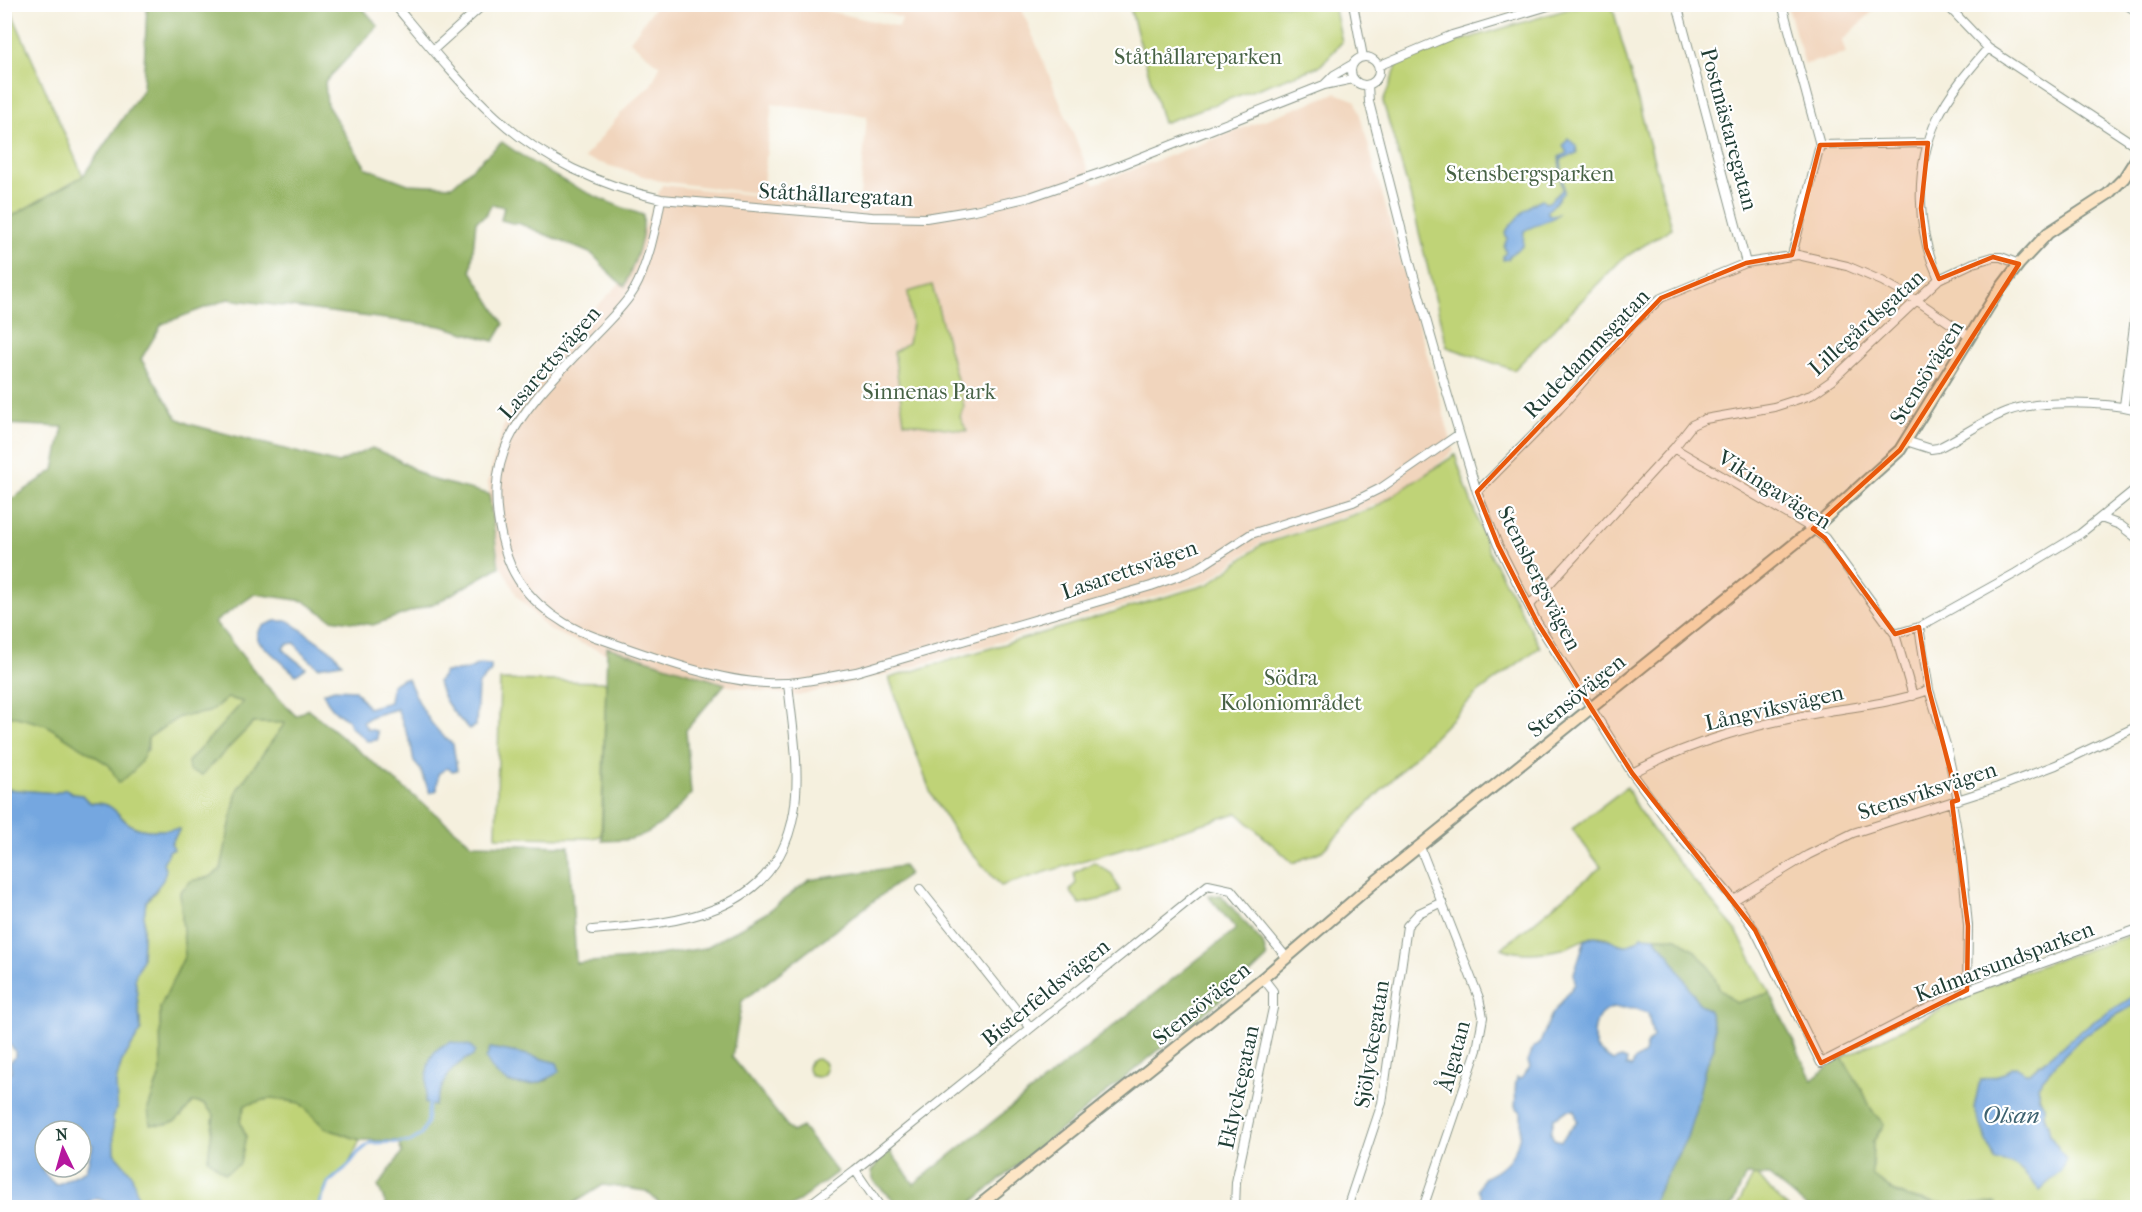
<svg xmlns="http://www.w3.org/2000/svg" width="2142" height="1212" font-family="'IM FELL French Canon',serif">
<style>
.built{fill:#f1d5bd}
.green{fill:#bfd377;stroke:#6f8856;stroke-width:1.5}
.forest{fill:#97b568;stroke:#5b794e;stroke-width:1.5;fill-rule:evenodd}
.water{fill:#74a7e0;stroke:#4a728a;stroke-width:1.5;fill-rule:evenodd}
.lines{fill:none;stroke-linecap:round;stroke-linejoin:round}
.stream{stroke:#74a7e0;stroke-width:3}
.street-casing{stroke:#8a9689;stroke-width:10}
.secondary-casing{stroke:#8a9689;stroke-width:14}
.street{stroke:#fff;stroke-width:8}
.secondary{stroke:#fde5c5;stroke-width:10}
.marked{fill:#e8590c;fill-opacity:0.2;stroke:#e8590c;stroke-width:4.5;stroke-linejoin:round}
.labels{text-anchor:middle;stroke-width:4.5;stroke-linejoin:round;paint-order:stroke}
.park-label{font-size:22px;fill:#476245;stroke:#fff}
.street-label{font-size:22px;fill:#1f3d34;stroke:#fff}
.water-label{font-size:24px;font-style:italic;fill:#3d6270;stroke:#fff}
</style>
<rect width="100%" height="100%" fill="#fff"/>
<filter id="ink" filterUnits="userSpaceOnUse"><feTurbulence type="fractalNoise" baseFrequency=".0167" numOctaves="2"/><feDisplacementMap in="SourceGraphic" scale="12" xChannelSelector="R" yChannelSelector="G"/><feConvolveMatrix kernelMatrix="1 2 1 2 8 2 1 2 1" color-interpolation-filters="sRGB"/></filter>
<filter id="wash" filterUnits="userSpaceOnUse"><feTurbulence type="fractalNoise" baseFrequency=".008" numOctaves="4" result="noise"/><feDisplacementMap in="SourceGraphic" scale="24" xChannelSelector="R" yChannelSelector="G"/><feGaussianBlur stdDeviation="1.35" result="paint"/><feColorMatrix in="noise" values="0 0 0 0 0 0 0 0 0 0 0 0 0 0 0 0 0 1.4 0 .05"/><feComposite in="paint" operator="in"/></filter>
<g filter="url(#wash)">
<rect width="100%" height="100%" fill="#f5f0de"/>
<!-- built -->
<path class="built" d="M657,4L801,5L899,27L902,18L857,5H1020L1094,184L1336,93L1356,101L1454,451L1404,493L1361,510L1260,543L1208,581L903,670L798,696L694,681L612,656L549,630L517,596L500,564L488,483L493,462L506,417L555,349L623,280L662,185L859,207L867,116L772,104L762,194L660,181L584,158L628,105L651,85L660,66L630,41Z
M1787,5V4L1879,5L1842,41L1846,54L1805,64Z"/>
<!-- green -->
<path class="green" d="M8,4L83,176L5,220L4,5Z
M1141,4L1334,5L1342,42L1320,66L1163,123L1130,8Z
M1582,5H1612L1672,228L1622,259L1514,370L1447,347L1409,191L1383,102L1398,63L1456,42Z
M932,285L964,406L960,417L967,431L904,422L894,352L908,343L912,324L908,292Z
M2137,336V401L2130,400Z
M1455,455L1488,550L1540,647L1475,695L1322,851L1293,863L1237,813L1001,886L958,838L931,794L889,678L1209,584L1261,545L1374,508Z
M500,680L606,682L601,836L592,838L496,837Z
M228,698L243,702L188,762L202,775L253,723L286,722L237,790L221,869L210,877L191,881L180,892L185,955L160,1008L161,1071L148,1109L181,1117L193,1102L204,1104L214,1114L208,1159L246,1137L240,1121L245,1105L272,1098L300,1103L325,1128L360,1140L348,1166L328,1183L318,1207H141L131,1173L114,1153L113,1118L117,1106L116,1082L122,1061L141,1031L135,977L142,959L144,916L146,902L157,890L163,863L170,850L171,844L179,829C162,830 139,834 125,820C120,815 113,808 107,805C95,800 93,808 82,795L74,794L66,789L55,793L5,789L4,714L46,724L109,765L148,750V738L179,717L209,712Z
M1627,787L1637,808L1667,849L1735,929L1770,993L1736,1003L1720,989L1708,965L1694,950L1677,938L1642,936C1620,959 1615,931 1592,937C1582,939 1572,946 1562,949C1545,953 1518,956 1502,948L1601,867L1572,829Z
M1094,862L1112,874L1120,891L1107,898L1080,904L1070,891L1076,883L1074,873Z
M2137,933V994L2038,1065L2030,1073L2025,1072L2016,1066L2012,1067L2005,1073L1980,1080L1974,1108L2008,1161L2017,1165L2040,1190L2060,1168L2065,1159L2050,1136L2037,1086L2060,1059L2083,1036L2137,1002V1207L1999,1208L1996,1203C1963,1205 1929,1206 1898,1193C1889,1190 1880,1181 1871,1175L1873,1142L1884,1124L1872,1111L1862,1089L1842,1058L2013,975Z
M808 1068a9 9 0 1 1 18 0a9 9 0 1 1-18 0Z
M1755,1172L1771,1191L1788,1207L1736,1208Z"/>
<!-- forest -->
<path class="forest" d="M147,5H360L378,26L325,82L327,105L366,168L408,184L452,186L502,142C546,174 592,198 643,215C645,241 634,262 625,286C611,278 604,265 592,254L518,223H512L501,220L504,207L492,204L485,216L476,221L471,271L504,324L494,341L441,326L228,299L162,324L141,359L177,418L189,424L338,463L372,448L395,458L430,479L489,494L499,567L438,602L373,625L331,619L304,601L255,594L215,622L265,684L296,716L308,709L472,844L569,846L576,963L633,959L705,948L766,913L809,880L903,866L909,874L742,1001L732,1057L792,1132L802,1127L837,1172L791,1207H664L646,1191L603,1185L568,1207H387L378,1186L402,1153L398,1141L360,1140L325,1128L300,1103L272,1098L245,1105L240,1121L246,1137L240,1164L225,1173L208,1159L214,1115L204,1104L193,1102C179,1120 174,1127 150,1124L148,1109L161,1071L160,1008L185,955L180,892L191,881L210,877L221,869L237,790L285,723H253L202,775L189,771L188,762L243,702L228,698L209,712L179,717L148,738C147,759 135,771 119,783L109,765L46,725L5,714V504L54,470L63,427L5,424V220L83,176L143,89ZM471,1046L473,1056C448,1065 444,1083 434,1106L425,1103L427,1086ZM491,1048L523,1054L557,1063L548,1080L530,1085L509,1083Z
M607,647L725,684L686,730L691,794C674,813 657,832 631,839C622,841 611,840 602,841Z
M1221,895L1263,943L1267,958L1241,983L966,1207H902L874,1182L871,1172L878,1162L890,1151L914,1184L1236,929L1208,896Z
M1654,937L1677,938L1694,950L1708,965L1720,989L1736,1003L1770,993L1812,1080L1839,1058H1842L1862,1089L1872,1111L1884,1124L1873,1142L1872,1175C1880,1181 1889,1190 1899,1194C1929,1206 1963,1205 1996,1203L1999,1207H1807L1769,1176L1746,1175L1731,1207L1646,1208L1653,1201L1687,1137L1705,1068L1714,1047V1027L1709,1011L1698,1002L1669,954Z"/>
<!-- water -->
<path class="water" d="M1568,138L1576,146L1577,153L1561,159L1564,192C1558,198 1555,205 1548,210V214L1551,215L1558,214C1550,223 1535,224 1524,231L1523,246L1511,254L1508,259L1503,260V256L1506,253L1504,246L1507,239L1505,232C1515,220 1527,205 1542,199L1545,203L1549,202L1562,190L1559,157L1567,153L1563,146Z
M275,621H289L334,653L342,663L318,667L302,653L295,643L287,644L283,648C288,656 299,662 306,668L296,675L258,641L257,633L262,626Z
M479,664L491,665V671L478,685L476,726L469,729C455,715 443,702 438,682L445,672L467,670Z
M402,679H408C419,704 430,728 453,744L457,770L453,771L447,768L438,774L437,790L430,793L420,769L414,762L411,744L397,709L372,716L363,722L367,729L377,731V740L367,741L350,726L348,720C336,714 328,705 323,693L334,689L355,690L368,708L390,702L392,685Z
M5,789L55,793L66,789L74,794L82,795C93,809 95,800 107,805C114,808 120,816 125,821C139,834 162,830 180,829L171,843L174,849L170,850L163,863L166,870L163,880L146,902L144,916L142,959L135,977L141,1031L122,1061L116,1082L117,1106L113,1118L114,1153L131,1173L141,1207C135,1208 127,1209 121,1208C104,1205 99,1190 82,1207H5V1080L11,1072L10,1062L15,1057V1051L4,1037ZM68,1123L78,1126L83,1139L93,1145L86,1170L56,1185C30,1164 45,1157 45,1131H50L51,1125L56,1124L61,1127Z
M1594,936C1617,939 1624,955 1642,936L1654,937L1669,954L1698,1002L1709,1011L1714,1027V1047L1705,1068L1695,1111L1687,1137L1653,1201L1646,1207H1636L1631,1201L1623,1202L1618,1208L1486,1207L1478,1190L1483,1178C1513,1166 1523,1143 1521,1112L1515,1106C1517,1096 1513,1088 1517,1078L1521,1079L1530,1067L1528,1062L1533,1048L1540,1043L1551,1016L1575,984L1574,973L1585,940ZM1634,1008L1648,1013L1653,1037L1646,1045L1644,1054L1634,1061L1632,1067L1626,1066L1627,1060L1621,1058L1613,1061C1597,1051 1591,1046 1595,1027C1596,1020 1599,1015 1605,1011C1614,1006 1624,1008 1634,1008ZM1568,1110H1575L1577,1121L1561,1141L1554,1139L1551,1133L1554,1118Z
M2137,994V1002L2083,1036L2060,1059L2037,1086L2039,1098L2044,1105V1116L2048,1125L2050,1136L2066,1159L2060,1172L2040,1190C2024,1175 2019,1161 1995,1161L1974,1108L1980,1080L2005,1073L2012,1067L2016,1066L2025,1072L2030,1073L2088,1025Z
M452,1042L471,1046L475,1051L473,1056C448,1065 444,1083 434,1106L425,1103C428,1078 421,1050 452,1042Z
M490,1048L523,1054L557,1063L560,1071C534,1091 502,1091 486,1059Z"/>
<g class="lines">
<!-- stream -->
<path class="stream" d="M318,1208L328,1183L348,1166L358,1153L370,1143L410,1142L421,1135L427,1122L429,1104"/>
</g>
</g>
<g filter="url(#ink)">
<g class="lines">
<!-- street casing -->
<g class="street-casing">
<path id="street" d="M394,4C426,42 458,82 495,116C541,159 601,186 661,199L872,217L926,218L975,210L1030,197L1106,171L1324,85L1353,79
M1353,4L1363,57
M1677,4L1746,263
M1782,4L1820,145L1792,255
M1946,4L1988,48L2138,147
M2125,4L2138,12
M433,50L484,4
M1351 71a14 14 0 1 1 28 0a14 14 0 1 1-28 0Z
M1378,66L1452,35L1555,4
M1324,85L1334,75L1353,64
M1368,85L1369,102L1409,259L1445,386L1477,492L1498,545L1537,622L1632,773L1672,827L1734,900L1755,930L1821,1063L1922,1011L1967,990L2138,929
M1820,145L1928,143
M661,199C657,224 647,268 634,290C623,308 606,323 592,338C528,406 475,448 505,550C517,593 554,623 595,637C648,655 711,680 766,683C796,685 826,677 856,672L1151,586L1184,574L1200,567L1251,534L1353,502L1381,488L1459,434
M1939,279C1916,230 1914,168 1937,119C1950,92 1969,70 1988,48
M2124,406L2138,293
M1906,441L1931,449L1938,448C1962,437 1983,420 2008,411C2040,400 2105,402 2138,410
M1674,448L1813,529L1825,538L1895,634L1913,696
M2135,488L2138,507
M1477,492L1559,409L1634,323L1661,298L1746,263L1798,255L1847,266L1882,281L1916,300L1970,337
M2101,518L2120,525L2138,539
M1529,606L1674,448L1692,425L1705,419L1774,407L1811,395L1831,381L1939,279L1973,263L1993,257H2001L2019,264
M1919,627L1929,690L1946,745L1958,800
M1895,634L1919,627L2016,573L2080,534L2138,487
M1632,773C1694,740 1761,723 1829,711C1863,706 1896,702 1929,690
M1952,802L1962,859L1968,926L1967,990
M1420,847L1479,998L1483,1017L1477,1050L1423,1208
M920,889L1030,1027
M1734,900L1808,855L1853,833L1998,787L2056,765L2138,726
M592,930C677,923 777,916 794,812C801,770 792,725 788,683
M805,1208L855,1170
M881,1208L855,1170L1208,885L1231,890L1287,958
M1235,1208L1236,1182L1273,1008V991L1263,978
M1347,1208L1382,1103L1407,926L1419,913L1442,902"/>
</g>
<!-- secondary casing -->
<g class="secondary-casing">
<path id="secondary" d="M976,1208L1263,978L1375,882L1813,529L1900,450L1997,293L2019,264L2048,233L2108,194L2124,178L2138,156"/>
</g>
<!-- street -->
<use href="#street" class="street"/>
<!-- secondary -->
<use href="#secondary" class="secondary"/>
</g>
</g>
<!-- marked area -->
<path class="marked" d="M1928,143L1921,208L1926,248L1939,279L1993,257L2019,264L1900,450L1813,529L1825,538L1895,634L1919,627L1929,690L1958,800L1952,802L1968,926L1967,990L1821,1063L1755,930L1632,773L1537,622L1498,545L1477,492L1661,298L1746,263L1792,255L1820,145Z"/>
<g class="labels">
<!-- park labels -->
<g class="park-label">
<text x="1198" y="64">Ståthållareparken</text>
<text x="1530" y="181">Stensbergsparken</text>
<text x="929" y="399">Sinnenas Park</text>
<text x="1291" y="685">Södra<tspan x="1291" dy="25">Koloniområdet</tspan></text>
</g>
<!-- street labels -->
<g class="street-label">
<text transform="translate(1730 129) rotate(75)" y="8">Postmästaregatan</text>
<text transform="translate(836 194) rotate(3)" y="8">Ståthållaregatan</text>
<text transform="translate(1866 322) rotate(-42)" y="8">Lillegårdsgatan</text>
<text transform="translate(1586 353) rotate(-46)" y="8">Rudedammsgatan</text>
<text transform="translate(549 362) rotate(-49)" y="8">Lasarettsvägen</text>
<text transform="translate(1926 372) rotate(-58)" y="8">Stensövägen</text>
<text transform="translate(1775 489) rotate(32)" y="8">Vikingavägen</text>
<text transform="translate(1129 569) rotate(-19)" y="8">Lasarettsvägen</text>
<text transform="translate(1540 578) rotate(63)" y="8">Stensbergsvägen</text>
<text transform="translate(1576 695) rotate(-39)" y="8">Stensövägen</text>
<text transform="translate(1774 707) rotate(-13)" y="8">Långviksvägen</text>
<text transform="translate(1927 790) rotate(-18)" y="8">Stensviksvägen</text>
<text transform="translate(2004 961) rotate(-21)" y="8">Kalmarsundsparken</text>
<text transform="translate(1045 992) rotate(-39)" y="8">Bisterfeldsvägen</text>
<text transform="translate(1201 1003) rotate(-39)" y="8">Stensövägen</text>
<text transform="translate(1371 1044) rotate(-81)" y="8">Sjölyckegatan</text>
<text transform="translate(1453 1056) rotate(-75)" y="8">Ålgatan</text>
<text transform="translate(1238 1087) rotate(-78)" y="8">Eklyckegatan</text>
</g>
<!-- water labels -->
<g class="water-label">
<text x="2011" y="1123">Olsan</text>
</g>
</g>
<!-- margin -->
<rect width="2142" height="1212" fill="none" stroke="#fff" stroke-width="24"/>
<!-- north arrow -->
<g transform="translate(63 1149) rotate(355)"><circle r="28" fill="#ffffff" stroke="#a5b1ae" stroke-width="1.5"/>
<path d="M0-4.5L10 22L0 15L-10 22Z" fill="#b5179e"/>
<text y="-9" font-size="16" font-weight="bold" text-anchor="middle" fill="#1f3d34">N</text>
</g>
</svg>
